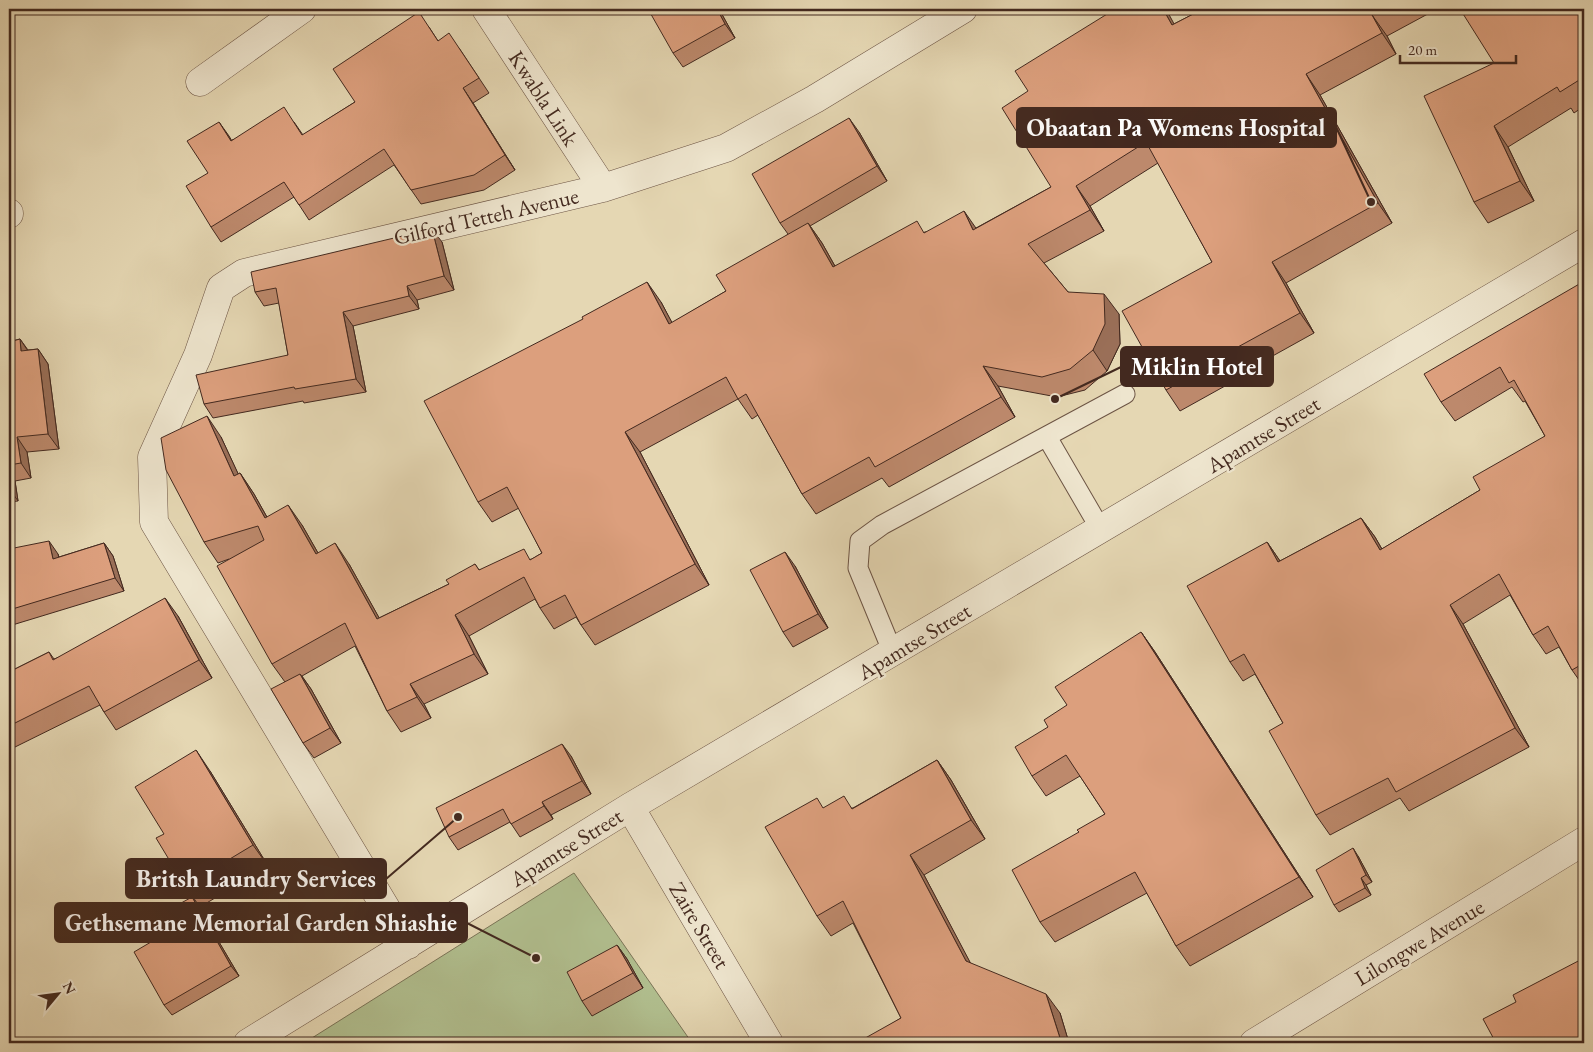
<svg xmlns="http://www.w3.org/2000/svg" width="1593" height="1052" font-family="'EB Garamond',serif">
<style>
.green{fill:#b1bf8f;stroke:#7a7457}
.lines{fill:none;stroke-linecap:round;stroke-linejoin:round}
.lane-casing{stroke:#6c5444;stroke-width:21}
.street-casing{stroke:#6c5444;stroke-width:29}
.lane{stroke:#eee5ce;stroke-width:19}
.street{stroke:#eee5ce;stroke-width:28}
.wall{fill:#bd896c;stroke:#43291f}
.shaded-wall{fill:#9a6f58;stroke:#43291f}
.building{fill:#dc9f7d;stroke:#43291f}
.labels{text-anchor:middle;stroke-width:4.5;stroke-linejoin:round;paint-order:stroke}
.street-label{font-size:22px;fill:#43291f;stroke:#eee5ce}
.leader{fill:none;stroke:#43291f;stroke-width:2}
.callout-dot{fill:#43291f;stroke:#eee5ce;stroke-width:2}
.callout{fill:#43291f;stroke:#43291f;stroke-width:2}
.callout-label{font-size:24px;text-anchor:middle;font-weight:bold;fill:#fff}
</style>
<rect width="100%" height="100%" fill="#e5d7b3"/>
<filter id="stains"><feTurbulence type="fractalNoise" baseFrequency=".004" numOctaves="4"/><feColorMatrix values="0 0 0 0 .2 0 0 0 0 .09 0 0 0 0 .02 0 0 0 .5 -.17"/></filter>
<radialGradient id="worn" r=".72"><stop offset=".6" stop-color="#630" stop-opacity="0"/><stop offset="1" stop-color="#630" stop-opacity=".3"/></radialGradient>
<!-- green -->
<path class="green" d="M574,873L692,1043H304Z"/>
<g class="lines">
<!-- lane casing -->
<g class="lane-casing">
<path id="lane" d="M1047,437L1101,530
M893,653L858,568L860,541L882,525L1125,394"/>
</g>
<!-- street casing -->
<g class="street-casing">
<path id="street" d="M486,9L603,188
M200,82L302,9
M9,213V214
M630,807L769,1043
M408,945L154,522L152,457L198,355L221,288L244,273L603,188L726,148L815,99L963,9
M248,1043L630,807L1584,243
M1254,1043L1584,841"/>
</g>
<!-- lane -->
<use href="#lane" class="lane"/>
<!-- street -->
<use href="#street" class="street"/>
</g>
<!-- wall -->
<path class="wall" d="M170,9H181L173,13Z
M264,9H273L267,13Z
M719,9L735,38L683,67L673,53Z
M1203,9H1437L1387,36L1396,54L1320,95L1392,223L1286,283L1314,333L1251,368L1252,371L1180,411L1166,390L1212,262L1158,163L1090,206L1104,231L1044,263L1068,292L1119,314L1120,344L1107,371L1085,390L1057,397L998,386L1015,417L889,487L882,478L816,514L802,494L758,415L752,419L738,399L640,452L709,585L595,645L581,625L576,617L554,629L540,608L535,599L469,636L488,674L424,704L431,718L401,732L387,711L355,646L302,676L311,689L341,743L314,758L303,743L285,682L272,664L229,559L218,563L204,542L221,437L238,474L240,473L254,494L267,517L302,525L318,553L349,564L379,618L449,584L475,564L479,570L532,559L542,553L519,508L492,522L478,502L661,302L672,323L726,291L788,234L780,223L859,132L887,181L810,226L822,243L835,266L925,232L976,228L1051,187L1174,24Z
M1584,9V106L1574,113L1571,108L1508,147L1534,201L1488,223L1474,202L1494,63Z
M429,27L438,41L459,48L489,93L473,103L515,170L484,190L421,204L394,165L309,220L294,197L221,242L211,227L208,173L232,140L294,122L303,135L355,102Z
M442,242L454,290L417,300L419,309L353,326L366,392L304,403L303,401L213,418L204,404L288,355L279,303L264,306L255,292Z
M1584,288V687L1572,670L1559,647L1546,654L1533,635L1510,595L1463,624L1529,747L1409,811L1400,798L1330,835L1316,815L1283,723L1255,674L1243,681L1230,662L1267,542L1280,561L1361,518L1375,537L1382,549L1480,490L1545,436L1525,401L1523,402L1512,387L1455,421L1441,402Z
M20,339L28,350L38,349L48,364L59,449L27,452L31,478L15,481L18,501L9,502V342Z
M104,543L113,556L124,591L9,626V549L58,554L59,557Z
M795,566L828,628L793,647L783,632Z
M178,616L212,678L116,730L104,712L100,705L9,750V672L49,652L54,659Z
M1141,632L1155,652L1313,897L1190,966L1176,946L1147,893L1055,942L1040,922L1079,832L1105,814L1080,776L1046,796L1032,776L1048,727L1067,705Z
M571,756L591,794L551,815L553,819L520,837L510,822L458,850L449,837Z
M937,760L951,780L985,839L924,875L970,963L1060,1013L1069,1043H861L901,1018L853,923L831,936L817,916L824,808H853Z
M210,771L268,866L200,907L185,886L164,834Z
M1358,856L1372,882L1366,885L1371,895L1339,912L1334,905Z
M192,897L199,908L239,976L172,1015L164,1005Z
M617,945L627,959L643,988L592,1016L582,1001Z
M9,958L12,963L9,966Z"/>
<!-- shaded-wall -->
<path class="shaded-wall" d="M717,9H719L735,38L725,24Z
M1163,9H1166L1186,46L1172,25Z
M1372,15L1387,36L1396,54L1382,33Z
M1306,74L1320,95L1392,223L1378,203Z
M463,88L473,103L515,170L505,155Z
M849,118L859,132L887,181L877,166Z
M219,122L229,136L241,156L231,141Z
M1494,126L1508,147L1534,201L1520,181Z
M1076,186L1090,206L1104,231L1090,210Z
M964,211L978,231L973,230Z
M808,223L822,243L847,288L833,267Z
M432,229L442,242L454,290L444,276Z
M1272,262L1286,283L1314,333L1300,313Z
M647,282L661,302L684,345L669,324Z
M407,286L417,300L419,309L409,296Z
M1104,294L1119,314L1120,344L1107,371L1093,350Z
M343,312L353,326L366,392L356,379Z
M20,339L30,354L21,351Z
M1236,348L1251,368L1252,371L1238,351Z
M38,349L48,364L59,449L48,434Z
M983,366L998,386L1015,417L1001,397Z
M207,416L221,437L249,497L234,476Z
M625,432L640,452L709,585L695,564Z
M17,437L27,452L31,478L21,463Z
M9,472L15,481L18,501L9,488Z
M240,473L254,494L279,539L265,518Z
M288,505L302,525L330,574L316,554Z
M1361,518L1375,537L1393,569L1380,550Z
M49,541L58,554L62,572L53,559Z
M1267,542L1280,561L1278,562Z
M104,543L113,556L124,591L115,578Z
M335,543L349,564L391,639L377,619Z
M785,552L795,566L828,628L818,614Z
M165,598L178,616L212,678L199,660Z
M1450,605L1463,624L1529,747L1515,728Z
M455,615L469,636L488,674L474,654Z
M1141,632L1155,652L1313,897L1299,877Z
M300,674L311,689L341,743L330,728Z
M410,684L424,704L431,718L417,697Z
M562,744L571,756L591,794L582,781Z
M196,750L210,771L268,866L253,845Z
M937,760L951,780L985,839L971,820Z
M542,802L551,815L553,819L544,806Z
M1353,848L1358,856L1372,882L1366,875Z
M910,855L924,875L980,981L966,961Z
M1361,878L1366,885L1371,895L1365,888Z
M192,897L199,908L239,976L231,966Z
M617,945L627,959L643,988L633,973Z
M1046,994L1060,1013L1069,1043H1063L1060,1038Z"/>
<!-- building -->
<path class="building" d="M648,9H717L725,24L673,53Z
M1111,9H1163L1172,25L1203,9H1385L1372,15L1382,33L1306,74L1378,203L1272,262L1300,313L1236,348L1238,351L1166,390L1122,311L1212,262L1146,142L1076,186L1090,210L1028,244L1068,292L1104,294L1105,324L1093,350L1070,369L1042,377L983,366L1001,397L875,467L869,457L802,494L746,394L738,399L726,377L625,432L695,564L581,625L565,595L540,608L524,577L455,615L474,654L410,684L417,697L387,711L345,623L272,664L217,566L264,540L258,526L204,542L166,470L161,438L207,416L234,476L240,473L265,518L288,505L316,554L335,543L377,619L449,584L446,580L475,564L479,570L524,549L530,560L542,553L507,487L478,502L424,401L583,319L582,317L647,282L669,324L726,291L716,275L808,223L833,267L917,221L924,233L964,211L973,230L1051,187L1002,108L1028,91L1015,71L1112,11Z
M1460,9H1584V50L1581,52L1584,57V77L1560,92L1557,87L1494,126L1520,181L1474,202L1424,96L1494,63Z
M419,12L438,41L449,33L479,78L463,88L505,155L474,175L411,190L384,149L299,205L284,182L211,227L186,186L208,173L187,141L219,122L231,141L284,107L302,135L355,102L333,69Z
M849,118L877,166L780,223L752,174Z
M432,229L444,276L407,286L409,296L343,312L356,379L295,389L294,387L204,404L196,375L288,355L276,288L255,292L251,272Z
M1581,283L1584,289V663L1572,670L1548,626L1533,635L1499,574L1450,605L1515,728L1396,792L1388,778L1316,815L1269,731L1283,723L1244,654L1230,662L1187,586L1267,542L1278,562L1361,518L1380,550L1480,490L1473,477L1545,436L1514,380L1509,383L1500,367L1441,402L1424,374Z
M20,339L21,351L38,349L48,434L17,437L21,463L9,465V342Z
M49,541L53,559L104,543L115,578L9,610V549Z
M785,552L818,614L783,632L750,570Z
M165,598L199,660L104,712L89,686L9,726V672L49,652L53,660Z
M1141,632L1299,877L1176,946L1135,872L1040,922L1012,870L1079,832L1077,830L1105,814L1066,755L1032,776L1015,747L1048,727L1044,720L1067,705L1055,687Z
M300,674L330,728L303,743L271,689Z
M562,744L582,781L542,802L544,806L511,824L503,809L449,837L436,808Z
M196,750L253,845L185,886L156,838L164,834L135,787Z
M937,760L971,820L910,855L966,961L1046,994L1060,1038L1043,1043H861L860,1041L901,1018L843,901L817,916L765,827L817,798L823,808L844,796L852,809Z
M1353,848L1366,875L1361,878L1365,888L1334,905L1316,870Z
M192,897L231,966L164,1005L134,952L173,929L163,913Z
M617,945L633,973L582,1001L567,972Z
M1584,958V1043H1496L1483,1019L1516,1002L1513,995Z"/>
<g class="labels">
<!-- street labels -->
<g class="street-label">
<text transform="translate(544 98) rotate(57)" y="8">Kwabla Link</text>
<text transform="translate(486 216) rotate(-13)" y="8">Gilford Tetteh Avenue</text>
<text transform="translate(1263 434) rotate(-31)" y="8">Apamtse Street</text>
<text transform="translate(914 641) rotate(-31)" y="8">Apamtse Street</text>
<text transform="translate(566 847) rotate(-32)" y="8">Apamtse Street</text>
<text transform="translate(700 925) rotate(59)" y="8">Zaire Street</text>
<text transform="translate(1419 942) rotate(-31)" y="8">Lilongwe Avenue</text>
</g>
</g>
<!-- callouts -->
<path class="leader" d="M1371 202L1336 127M1055 399L1121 367M458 817L386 879M536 958L467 923"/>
<g class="callout-dot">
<circle cx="1371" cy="202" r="5"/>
<circle cx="1055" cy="399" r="5"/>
<circle cx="458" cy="817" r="5"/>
<circle cx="536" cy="958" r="5"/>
</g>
<g class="callout">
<rect x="1017" y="108" width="319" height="39" rx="5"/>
<rect x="1121" y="347" width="152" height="39" rx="5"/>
<rect x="126" y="859" width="260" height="39" rx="5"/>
<rect x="55" y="903" width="412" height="39" rx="5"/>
</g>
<g class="callout-label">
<text x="1176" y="136">Obaatan Pa Womens Hospital</text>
<text x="1197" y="375">Miklin Hotel</text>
<text x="256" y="887">Britsh Laundry Services</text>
<text x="261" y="931">Gethsemane Memorial Garden Shiashie</text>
</g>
<!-- margin -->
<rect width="1593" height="1052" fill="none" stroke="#e5d7b3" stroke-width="30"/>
<rect x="10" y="10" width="1573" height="1032" fill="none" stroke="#43291f" stroke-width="2.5"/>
<rect x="15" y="15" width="1563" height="1022" fill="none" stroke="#43291f"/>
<!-- north arrow -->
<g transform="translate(58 994) rotate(61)" stroke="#eee5ce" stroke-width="4" paint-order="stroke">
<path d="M0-4L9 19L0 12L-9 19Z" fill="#43291f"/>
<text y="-8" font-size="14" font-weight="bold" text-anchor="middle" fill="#43291f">N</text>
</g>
<!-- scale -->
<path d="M1400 55v8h116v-8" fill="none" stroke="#43291f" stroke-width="2.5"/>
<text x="1408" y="55" font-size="15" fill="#43291f" stroke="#eee5ce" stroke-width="4" paint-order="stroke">20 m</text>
<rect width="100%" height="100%" filter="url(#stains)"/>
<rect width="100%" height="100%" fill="url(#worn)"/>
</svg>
